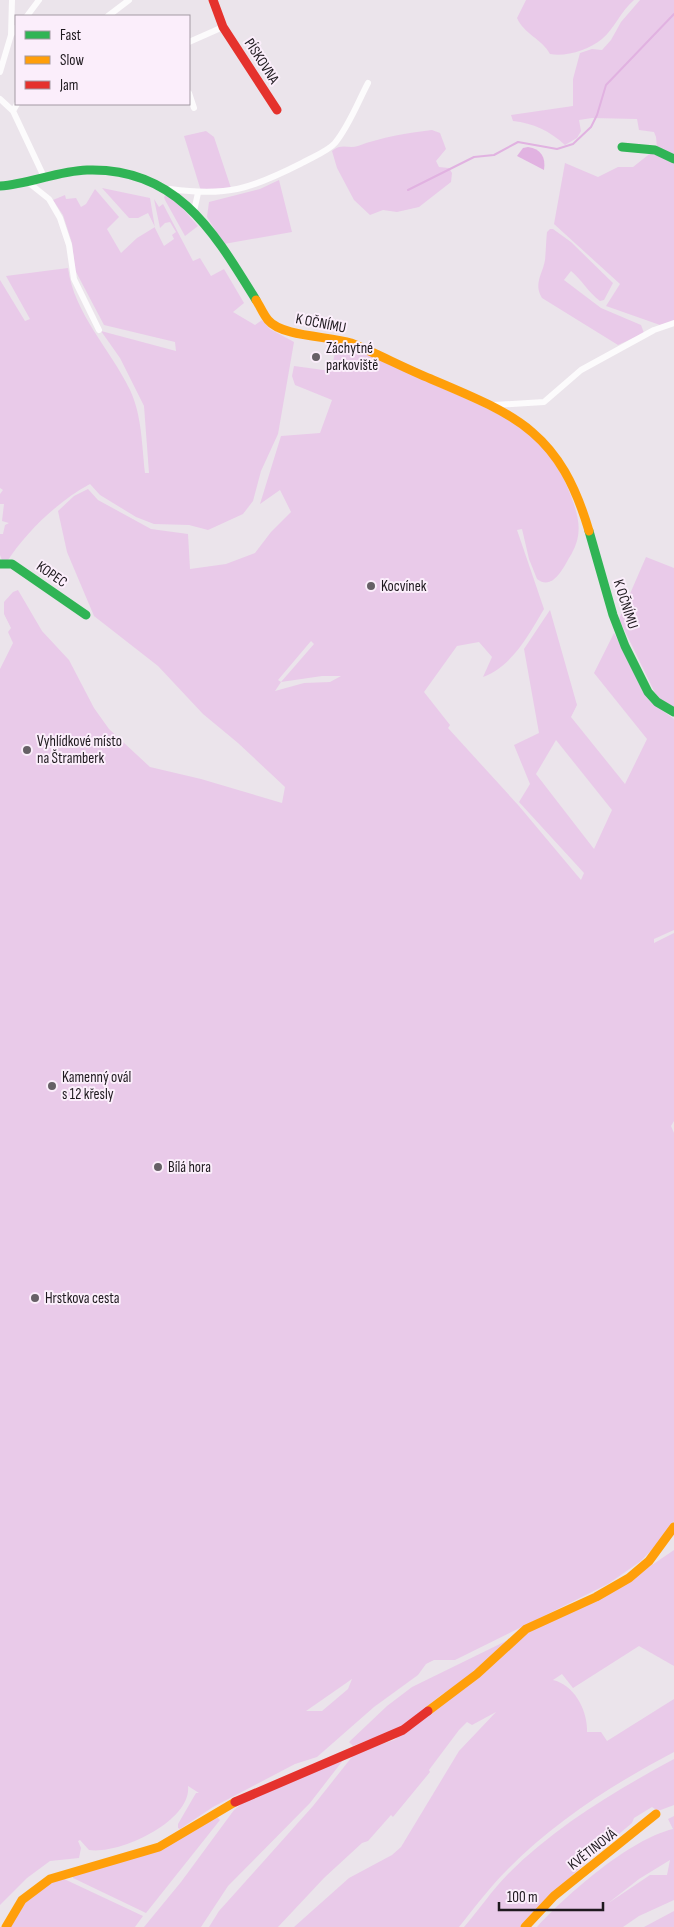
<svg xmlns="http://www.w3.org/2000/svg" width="674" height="1927" font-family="'Sofia Sans Condensed',sans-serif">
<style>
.green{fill:#e9cae9;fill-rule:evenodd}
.water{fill:#e1b2e1}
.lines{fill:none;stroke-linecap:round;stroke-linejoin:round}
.stream{stroke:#e1b2e1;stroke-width:2}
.street{stroke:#fcfbfc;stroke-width:6}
.fast{stroke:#30b455;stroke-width:9}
.slow{stroke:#ff9f0a;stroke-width:9}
.jam{stroke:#e5322d;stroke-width:9}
.poi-dot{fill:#666066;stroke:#fbeefb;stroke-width:2}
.labels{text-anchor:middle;stroke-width:4;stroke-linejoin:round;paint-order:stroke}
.street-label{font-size:15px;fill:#1e191e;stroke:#fbeefb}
.poi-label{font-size:15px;fill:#1e191e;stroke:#fbeefb;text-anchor:start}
</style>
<rect width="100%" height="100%" fill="#ebe4eb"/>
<!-- green -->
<path class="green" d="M526,0H634C621,11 614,29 602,39C589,50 566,57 550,54C542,39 524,34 517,18Z
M640,0H674V321L660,325L606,306L620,284L554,224L565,163L598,177L618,167H633L657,148L656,137L654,132L639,130L637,119L592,118L579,120L581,131L577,138L565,145C550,131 533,123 513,121L511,115L573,106V79L580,53L592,49L602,50L611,40L621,22Z
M432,130L440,133L446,149L436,161L439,167L449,168L452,173L451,182L419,207L397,212L383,210L370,215L354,200L337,168L332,151C341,143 349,149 358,146C382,137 407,133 432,130Z
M206,131L214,137L231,188L201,191L184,136Z
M279,180L292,232L224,244L207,217L209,202L260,189Z
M102,188L150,198L155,228L164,246L174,239L172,235L176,232L170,222L165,223L160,228L154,199L159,207L163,204L193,261L200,258L211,276L224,269L244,303L233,312L255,325L262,320L270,329L294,342L278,434L261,471L253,501L243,514L208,530L189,525L154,524L136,517L100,495L90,484C57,502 26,532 6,563H3L0,555V534H3L5,525L9,523L2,521L4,504H0V494L3,490L0,488V280L25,321L30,319L6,276L68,268C74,314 111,350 130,390C142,415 142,447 145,473H149L144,406L120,358L101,331L176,351L175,342L104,325L75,270L72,243L63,215L53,200L65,195L66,199L76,198L81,207L86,204L95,189L119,217L107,229L121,253L137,238L155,227L148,213L138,218H129Z
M169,193L198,226L185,236L165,200L164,197Z
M550,229H553L571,242L613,283L604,300L600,301C588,292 582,280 571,271L564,280L601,308L641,325L644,333L618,345L542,298C533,284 543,273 545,260C546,250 546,241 547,232Z
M337,344C358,346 401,370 422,379C487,411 543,420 571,496C580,520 583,536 569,558C563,569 552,591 537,579L529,559L522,529L517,530L544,609C529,634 512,667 483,677L492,657L479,642L457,646L424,692L450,725L448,728L519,806L581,880L584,873L519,802L530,784L514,745L539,733L524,649L550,610L577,705L571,717L625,784L647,739L594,673L614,633L651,702L674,719V930L654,939V943L674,933V1121L671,1126L674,1133V1521L660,1541L641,1561L608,1584L455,1660H434L426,1664L418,1675L374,1707L317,1757L295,1764L213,1807L180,1829L178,1828V1824L196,1793H199L188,1786C192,1821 119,1855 89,1850L80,1840L78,1841L81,1848L79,1858L50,1861L27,1878L0,1905V669L13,643L8,632L11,628L4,614V602L13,592L18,590L42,631L69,660L94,708L109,729L150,767L201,779L282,803L285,787L238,743L203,714L158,666L94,616L67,552L58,511L74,496L88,489L98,500L151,529L188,534L190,569L226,564L255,553L271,532L291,512L280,490L260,504L281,436L320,433L332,400L295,385L292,376L294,366L331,371ZM311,641L314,644L281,682L278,680ZM322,676H341L330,682L304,683L275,691L281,682ZM556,740L612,810L594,849L536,774ZM352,1679L348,1689L322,1711H306Z
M646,557L674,568V708L661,700L655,693L619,619Z
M674,1550V1666L639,1646L573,1688L562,1674L553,1680C574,1685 588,1710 587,1732H601L607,1741L674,1699V1752C615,1783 555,1821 508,1869C490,1887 475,1907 459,1927H294L349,1878L392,1855L401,1847L459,1751L496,1712L472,1725L467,1722L459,1730L429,1770L430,1772L393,1817L391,1815L368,1841L362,1843L324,1878L278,1927H209L219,1911L313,1806L355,1753L394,1740L439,1707L523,1634L618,1588Z
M506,1641L507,1642L460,1683L441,1695L402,1727L353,1746L349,1742L387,1706L412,1687Z
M344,1759L310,1803L228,1886L201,1927H144L181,1882L234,1810L248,1799Z
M674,1759V1805L658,1811L652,1807L634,1818L632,1823L588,1860L520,1927H464C479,1910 492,1890 508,1874C556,1826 615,1791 674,1759Z
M215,1815L220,1820L146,1913L73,1878V1874L172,1843Z
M674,1816V1900L639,1916L623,1927H537C567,1894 630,1839 673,1829L668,1819ZM670,1860L667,1875H650L607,1904L639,1879Z
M62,1878L143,1916L135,1927H8C23,1902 33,1888 62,1878Z
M674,1911V1927H644Z"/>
<!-- water -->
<path class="water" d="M528,147C541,149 546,157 544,170L517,156L523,148Z"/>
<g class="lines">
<!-- stream -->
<path class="stream" d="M408,190L474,157L494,155L518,142L557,149L573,144L591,127L597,115L606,85L674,14"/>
<!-- street -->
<path class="street" d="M27,16L39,0
M108,16L129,0
M11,35L12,0
M189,42L223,27
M0,72L11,35L16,28
M189,93L194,108
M0,99L13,111L45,179
M13,111L17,104
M29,183L49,199L60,218L69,245L74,279L99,330
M170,189C227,197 251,189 302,163C312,157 327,152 335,143C349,126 358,102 368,83
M194,211L198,193
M494,405L544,402L581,370L654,330L674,323"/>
<!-- fast -->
<path class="fast" d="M622,147L655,150L674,159
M0,186C29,184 58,171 87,170C177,167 214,232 256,300
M589,531L613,615L625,646L648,692L657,702L674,712
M0,564H12L86,615"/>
<!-- slow -->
<path class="slow" d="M256,300C260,306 263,314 268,320C282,337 329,336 351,343C378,354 404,368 431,379C519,416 560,433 589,531
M428,1711L477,1674L526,1629L596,1597L629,1578L649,1561L674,1527
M6,1927L22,1900L50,1879L159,1847L235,1802
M525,1927L554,1896L656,1814"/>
<!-- jam -->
<path class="jam" d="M213,0L223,27L277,110
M235,1802L403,1730L428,1711"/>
</g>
<!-- markers -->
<g class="poi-dot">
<circle cx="316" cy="357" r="5"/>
<circle cx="371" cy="586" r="5"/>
<circle cx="27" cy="750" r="5"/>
<circle cx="52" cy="1086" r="5"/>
<circle cx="158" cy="1167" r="5"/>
<circle cx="35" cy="1298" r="5"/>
</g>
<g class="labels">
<!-- street labels -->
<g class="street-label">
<text transform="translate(262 61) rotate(57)" y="5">PÍSKOVNA</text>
<text transform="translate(321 323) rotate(11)" y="5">K OČNÍMU</text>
<text transform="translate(52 574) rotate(35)" y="5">KOPEC</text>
<text transform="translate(626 604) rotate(72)" y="5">K OČNÍMU</text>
<text transform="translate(592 1849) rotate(-38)" y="5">KVĚTINOVÁ</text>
</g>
<!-- poi labels -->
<g class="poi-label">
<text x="326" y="353">Záchytné<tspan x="326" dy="17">parkoviště</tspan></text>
<text x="381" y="591">Kocvínek</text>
<text x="37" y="746">Vyhlídkové místo<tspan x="37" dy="17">na Štramberk</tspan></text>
<text x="62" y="1082">Kamenný ovál<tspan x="62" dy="17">s 12 křesly</tspan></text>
<text x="168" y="1172">Bílá hora</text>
<text x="45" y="1303">Hrstkova cesta</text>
</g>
</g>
<!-- legend -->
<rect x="15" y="15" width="175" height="90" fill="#fbeefb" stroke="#a399a3"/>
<rect x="25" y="31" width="25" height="8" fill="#30b455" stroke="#a399a3"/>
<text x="60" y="40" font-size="15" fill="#1e191e">Fast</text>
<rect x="25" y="56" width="25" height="8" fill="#ff9f0a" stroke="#a399a3"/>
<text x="60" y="65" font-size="15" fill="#1e191e">Slow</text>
<rect x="25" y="81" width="25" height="8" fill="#e5322d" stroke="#a399a3"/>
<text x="60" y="90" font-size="15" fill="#1e191e">Jam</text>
<!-- scale -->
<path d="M499 1902v8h104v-8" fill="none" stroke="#1e191e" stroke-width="2.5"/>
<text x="507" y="1902" font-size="15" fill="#1e191e" stroke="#fbeefb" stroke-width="4" paint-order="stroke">100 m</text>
</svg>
